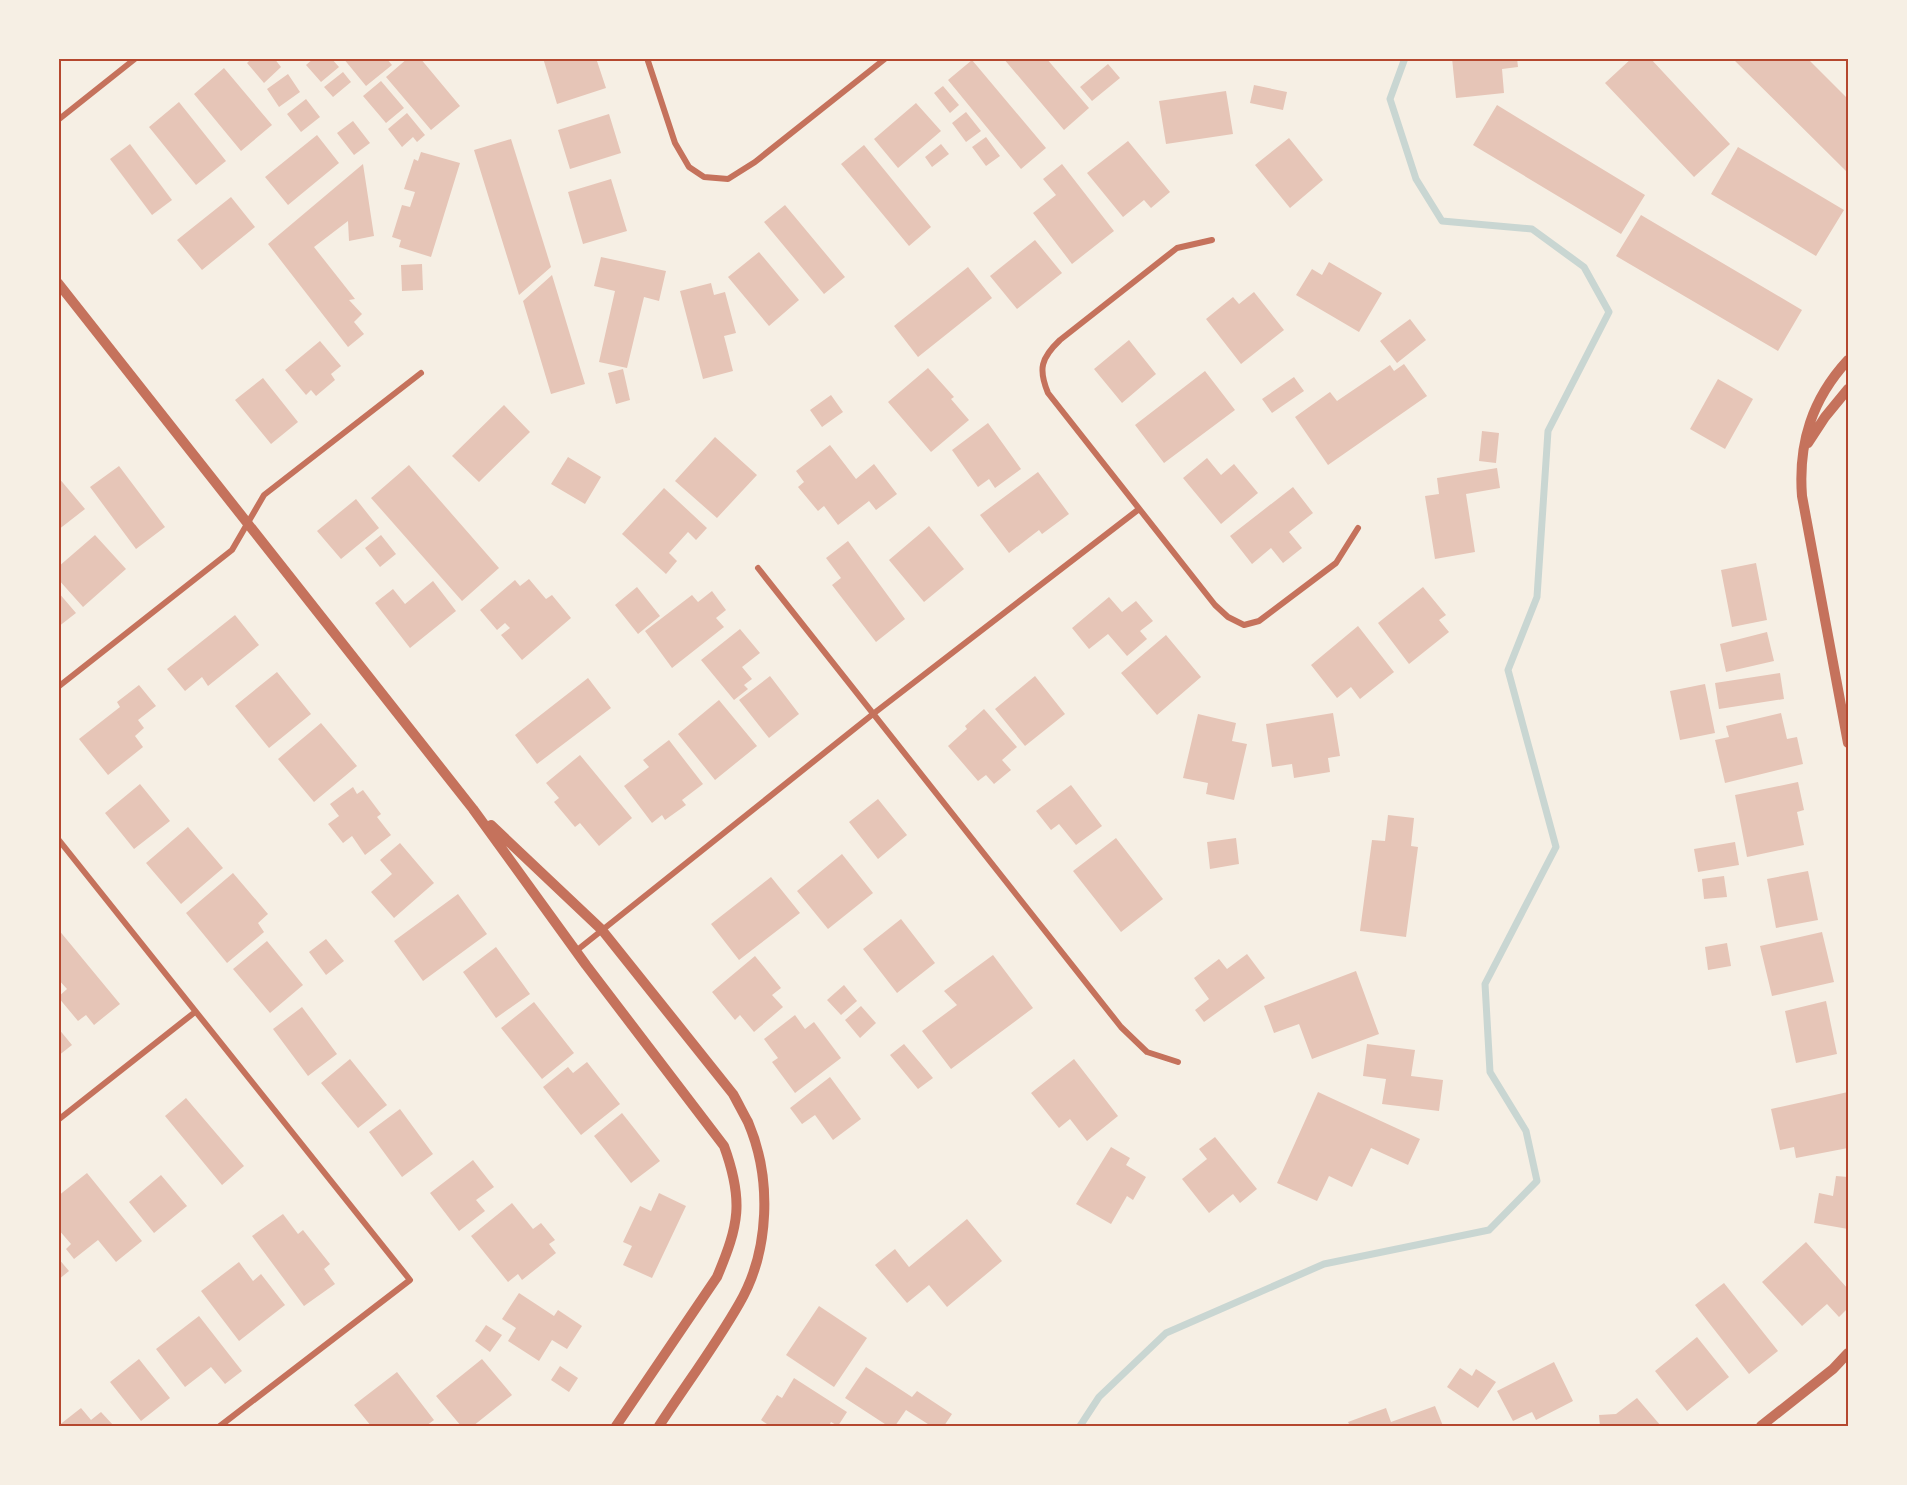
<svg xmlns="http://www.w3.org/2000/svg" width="1907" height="1485" font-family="'Source Sans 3',sans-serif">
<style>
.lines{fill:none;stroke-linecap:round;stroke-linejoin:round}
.stream{stroke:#c9d6d2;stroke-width:7}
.building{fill:#e6c5b7}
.minor{stroke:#c5725c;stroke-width:6}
.tertiary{stroke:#c5725c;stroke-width:10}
.neatline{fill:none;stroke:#b5482f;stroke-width:2}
</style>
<rect width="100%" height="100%" fill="#f6efe4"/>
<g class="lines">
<!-- stream -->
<path class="stream" d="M1080,1426L1099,1397L1166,1333L1324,1264L1489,1230L1537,1181L1526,1131L1490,1072L1485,984L1556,847L1508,670L1537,597L1548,431L1609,312L1584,267L1532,229L1442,221L1416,179L1390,99L1405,58"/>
</g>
<!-- building -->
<path class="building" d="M252,58H274L281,67L264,83L247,63Z
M314,58H331L339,67L321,82L306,65Z
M343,58H386L392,65L366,86Z
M408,58H420L460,106L431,130L386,77Z
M543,58H596L606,88L557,104Z
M1003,58H1046L1089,108L1064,130Z
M1452,58H1517L1518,67L1502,69L1504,93L1456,98Z
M1632,58H1650L1730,144L1694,177L1605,83Z
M1732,58H1807L1848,99V173Z
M972,60L1046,148L1021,169L948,80Z
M1108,64L1120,78L1092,101L1080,87Z
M224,68L272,125L241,151L194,94Z
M343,72L351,82L333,97L324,87Z
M288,74L300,92L279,107L267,89Z
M381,81L404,108L386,123L363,96Z
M1254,85L1287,92L1283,110L1250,103Z
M943,86L959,105L950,113L934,93Z
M1226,91L1233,134L1166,144L1159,101Z
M306,99L320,117L301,132L287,114Z
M179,102L226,161L196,185L149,127Z
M916,103L941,131L898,168L874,139Z
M1497,105L1645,195L1621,234L1473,145Z
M966,112L981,131L966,142L952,123Z
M407,113L425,135L417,142L413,137L402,147L388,129Z
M609,114L621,153L570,169L558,130Z
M353,121L370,143L354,155L337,133Z
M317,135L339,163L288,205L265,177Z
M986,137L1000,156L986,166L972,147Z
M1289,138L1323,180L1290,208L1255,165Z
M511,139L551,267L519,295L474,150Z
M1128,141L1170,192L1151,208L1144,200L1123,217L1087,173Z
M130,144L172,200L152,215L110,159Z
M941,144L949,154L932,167L925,157Z
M864,145L931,227L909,246L841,164Z
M1738,147L1844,210L1816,256L1711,194Z
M421,152L460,163L431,257L399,247L401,240L392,237L402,205L410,207L415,192L404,189L414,159L418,161Z
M363,164L374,236L349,241L348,221L314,247L355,299L349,300L362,314L354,322L364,334L348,347L268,244Z
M1062,164L1114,231L1072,264L1033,213L1056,195L1043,179Z
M611,179L627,231L583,244L568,192Z
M231,197L255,227L202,270L177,240Z
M785,205L845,277L824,294L764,222Z
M1641,215L1802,310L1778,351L1616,256Z
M1035,240L1062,273L1017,309L990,276Z
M759,252L799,300L769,326L728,277Z
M601,257L666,271L659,301L644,297L627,368L599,362L615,291L594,286Z
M1329,262L1382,293L1359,332L1296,295L1312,269L1322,275Z
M422,264L423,290L402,291L401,265Z
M968,267L992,298L918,357L894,326Z
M552,275L585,384L551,394L523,301Z
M711,283L714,295L725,292L736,333L724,336L733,371L703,379L680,291Z
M1254,292L1284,330L1241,364L1206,319L1233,297L1239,304Z
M1410,319L1426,340L1397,363L1380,341Z
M1129,340L1156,374L1122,403L1094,369Z
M320,341L341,366L331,374L335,380L316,396L311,390L306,395L285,370Z
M1404,364L1427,396L1328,465L1295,417L1330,392L1337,401L1390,365L1394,371Z
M928,368L954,397L951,399L969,420L931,452L888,402Z
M623,369L630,400L616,404L608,373Z
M1205,371L1235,410L1164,463L1135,425Z
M1294,377L1304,391L1272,413L1262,399Z
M263,378L298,422L271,444L235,400Z
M1718,379L1753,399L1725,449L1690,429Z
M831,395L843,412L822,427L810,410Z
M504,405L530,432L479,482L452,456Z
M988,423L1021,469L995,488L989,479L978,487L952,450Z
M1482,431L1499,433L1496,463L1479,461Z
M715,437L757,475L717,518L675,481Z
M830,445L856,479L874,464L897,494L876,510L869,501L838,525L824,506L818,511L798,487L804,482L796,471Z
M568,457L601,477L585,504L551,484Z
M1207,458L1221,475L1234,464L1258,493L1221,524L1183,478Z
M409,465L499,568L462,601L371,498Z
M119,466L165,527L136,549L90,487Z
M1497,468L1500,488L1466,494L1475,552L1435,559L1425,496L1439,494L1437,478Z
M1038,472L1069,514L1042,534L1039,530L1009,553L980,515Z
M58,477L85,509L58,530Z
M1293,487L1313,513L1289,532L1302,548L1283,563L1271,548L1252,564L1230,536Z
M664,488L707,528L696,540L688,532L669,553L677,561L666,574L622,534Z
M356,499L379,528L341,559L317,531Z
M929,526L964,569L924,602L889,560Z
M95,535L126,569L83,607L58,579V567Z
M381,535L396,554L380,567L365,548Z
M848,541L905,619L876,642L832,585L841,578L826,558Z
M1756,563L1767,620L1732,627L1721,570Z
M529,579L546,599L552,595L571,618L522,660L501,635L510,628L505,623L497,630L480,610L515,580L520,586Z
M433,581L456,611L410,648L375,603L393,589L405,604Z
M637,587L660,616L638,634L615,605Z
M1423,587L1446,615L1439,620L1449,632L1409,664L1378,623Z
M712,591L726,610L716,618L724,627L672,668L645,631L692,595L698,602Z
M58,592L76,613L58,627Z
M1109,597L1122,612L1136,601L1153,621L1140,631L1147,639L1127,656L1108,634L1089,649L1072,628Z
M235,615L259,645L208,686L202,677L185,691L167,669Z
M1358,626L1394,672L1360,699L1351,687L1337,698L1311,665Z
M740,629L760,653L742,667L752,679L744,685L748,689L734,700L701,660Z
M1767,632L1774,661L1726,672L1720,644Z
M1166,635L1201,677L1157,715L1121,673Z
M277,672L311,714L269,748L235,706Z
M1780,673L1784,699L1719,709L1715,683Z
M770,676L799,714L769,738L739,700Z
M1035,676L1065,714L1025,746L995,709Z
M588,678L611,708L537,764L515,735Z
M1705,684L1715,733L1680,740L1670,691Z
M139,685L156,706L138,720L144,728L135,736L143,747L108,775L79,739L120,707L117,702Z
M719,700L757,746L715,780L678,734Z
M984,709L1017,747L1002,760L1011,770L994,784L986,775L978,781L948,746L967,729L965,726Z
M1333,713L1340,756L1328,758L1330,772L1294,778L1292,764L1272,767L1266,724Z
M1781,713L1787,739L1797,737L1803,764L1725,783L1715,740L1729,737L1726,726Z
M1198,714L1236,723L1232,741L1247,744L1234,800L1206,794L1208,783L1183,778Z
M321,723L357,766L314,802L278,759Z
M669,740L703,784L682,800L686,805L665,820L662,815L652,823L624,786L649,767L643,760Z
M580,755L632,818L599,846L580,823L575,827L554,802L559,798L546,783Z
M1798,782L1804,810L1797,812L1804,845L1747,857L1735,795Z
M140,784L170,821L134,849L105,813Z
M1071,785L1102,826L1076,845L1059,824L1051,830L1036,811Z
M353,787L357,794L363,790L381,814L377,817L391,835L365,855L352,836L343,843L328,824L339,816L330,804Z
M878,799L907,835L878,859L849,822Z
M1388,815L1414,818L1411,846L1418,847L1406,937L1360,931L1372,840L1385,841Z
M188,827L223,868L181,904L146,863Z
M1116,838L1163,899L1121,932L1073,871Z
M1236,838L1239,864L1210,869L1207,842Z
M1735,842L1739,865L1698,872L1694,849Z
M400,843L434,883L394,918L371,892L392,874L380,860Z
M842,854L873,893L828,929L797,891Z
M1808,871L1818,920L1776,928L1767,879Z
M233,873L268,914L258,923L264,932L227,963L186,913Z
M1724,876L1727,897L1704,899L1702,879Z
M771,877L800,913L739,960L711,924Z
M458,894L487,934L423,981L394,941Z
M901,919L935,963L897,993L863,949Z
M58,929L120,1004L94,1025L86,1015L78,1021L58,997L67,989L58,979Z
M1822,932L1834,982L1772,996L1760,946Z
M326,939L344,961L326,975L309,952Z
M267,941L303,985L270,1013L233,969Z
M1727,943L1731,966L1708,970L1705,947Z
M496,947L530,994L496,1018L463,972Z
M1247,954L1265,978L1204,1022L1195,1010L1209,999L1194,978L1219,959L1227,969Z
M993,955L1033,1008L951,1069L922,1031L957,1005L944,991Z
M755,956L781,988L772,995L783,1007L754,1032L740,1015L735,1020L712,992Z
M1356,971L1379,1034L1312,1059L1299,1024L1274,1033L1264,1006Z
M844,985L857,1001L841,1015L827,1000Z
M1826,1001L1837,1054L1796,1063L1785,1011Z
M534,1002L574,1053L542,1079L501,1028Z
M861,1006L876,1023L860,1038L845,1020Z
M302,1007L337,1054L308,1076L273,1029Z
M795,1015L805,1029L814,1022L841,1058L795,1093L772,1062L778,1058L764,1039Z
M58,1028L72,1045L58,1056Z
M904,1044L933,1078L918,1089L890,1055Z
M1367,1044L1415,1050L1411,1076L1443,1080L1439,1111L1382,1104L1386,1079L1363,1076Z
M350,1059L387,1105L358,1128L321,1083Z
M1074,1059L1118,1116L1087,1141L1070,1119L1059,1128L1031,1093Z
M587,1062L620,1104L581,1135L543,1087L568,1067L573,1073Z
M830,1077L861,1119L833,1140L815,1115L802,1124L790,1108Z
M1318,1092L1420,1139L1408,1165L1371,1148L1352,1187L1329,1176L1317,1201L1277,1183Z
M1848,1092V1148L1796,1158L1794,1147L1780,1150L1771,1109Z
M186,1098L244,1166L222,1185L165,1116Z
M400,1109L433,1154L402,1177L369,1132Z
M622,1113L660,1161L631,1183L594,1136Z
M1215,1137L1257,1189L1240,1203L1233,1194L1209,1213L1182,1179L1207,1159L1199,1149Z
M1111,1147L1130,1158L1126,1165L1146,1177L1133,1200L1127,1196L1111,1224L1076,1204Z
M473,1160L494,1187L476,1200L485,1211L459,1231L430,1193Z
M87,1173L142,1241L116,1262L98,1240L74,1259L66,1249L71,1244L58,1229V1196Z
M161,1175L187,1206L154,1233L129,1202Z
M1836,1176L1848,1177V1229L1814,1223L1819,1193L1833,1196Z
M659,1193L686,1206L652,1278L623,1265L632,1246L623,1242L640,1206L651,1211Z
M512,1203L533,1229L541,1223L555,1240L549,1244L556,1253L522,1280L518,1274L508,1282L471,1236Z
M283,1214L298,1234L303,1230L330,1264L324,1269L335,1284L304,1306L252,1236Z
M967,1219L1002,1261L947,1307L929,1285L907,1303L875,1265L895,1249L909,1267Z
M1806,1242L1848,1289V1308L1839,1317L1827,1304L1802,1326L1762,1282Z
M58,1258L69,1271L58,1280Z
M239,1262L253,1281L261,1274L285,1305L239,1341L201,1291Z
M1724,1283L1778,1351L1749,1374L1695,1305Z
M519,1293L554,1316L558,1310L582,1326L567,1349L552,1340L539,1361L508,1341L516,1328L502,1319Z
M819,1306L867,1338L834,1387L786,1355Z
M199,1316L242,1371L225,1384L211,1367L185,1387L156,1349Z
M486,1325L502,1335L490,1352L475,1341Z
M1697,1337L1729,1377L1687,1411L1655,1371Z
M139,1359L170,1398L141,1421L110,1382Z
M482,1359L512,1395L473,1426H461L436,1396Z
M1554,1362L1573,1401L1536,1420L1532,1412L1513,1421L1497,1391Z
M560,1366L578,1378L569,1392L551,1380Z
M866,1367L912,1397L917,1391L952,1414L944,1426H931L906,1410L895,1426H888L845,1398Z
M1460,1368L1472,1376L1476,1369L1496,1382L1478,1408L1447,1387Z
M397,1372L434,1420L426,1426H371L354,1405Z
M794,1378L847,1412L838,1426L831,1422L829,1426H770L761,1420L777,1395L782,1398Z
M1637,1398L1661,1426H1600L1599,1415L1616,1414Z
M1435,1406L1443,1426H1350L1348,1422L1386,1408L1391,1422Z
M81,1408L91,1420L101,1412L114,1426H58Z"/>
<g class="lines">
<!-- minor -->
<path class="minor" d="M647,58L675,143L689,167L704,177L728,179L755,162L886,58
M58,120L136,58
M1212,240L1177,248L1060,340C1041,358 1038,369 1048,393L1215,605L1228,617L1244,625L1259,621L1336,563L1358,528
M758,568L1121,1027L1147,1052L1178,1062
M58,687L232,550L264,495L421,373
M58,839L410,1280L220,1426
M576,951L873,714L1139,509
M58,1120L195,1012"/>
<!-- tertiary -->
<path class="tertiary" d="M58,283L473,809L586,965L724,1146C744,1201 739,1225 717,1277L616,1426
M1848,360C1812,399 1798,443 1802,496L1848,743
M1808,443L1825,417L1848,389
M491,825L602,930L733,1094C738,1103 743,1113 748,1122C772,1178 770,1251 739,1304C715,1346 685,1386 659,1426
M1761,1426L1833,1369L1848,1353"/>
</g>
<!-- border -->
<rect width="1907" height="1485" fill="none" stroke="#f6efe4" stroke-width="120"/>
<rect x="60" y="60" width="1787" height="1365" class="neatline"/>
</svg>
